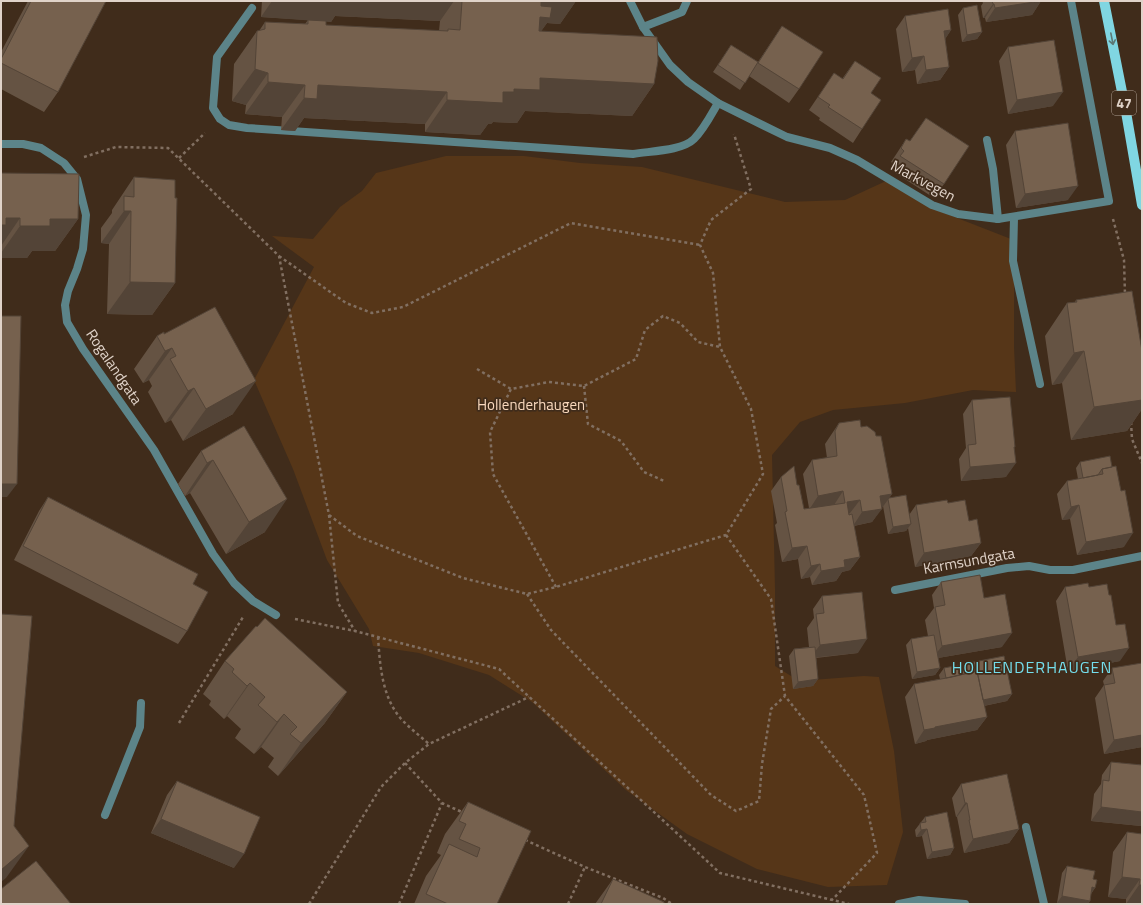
<svg xmlns="http://www.w3.org/2000/svg" width="1143" height="905" font-family="'Titillium Web',sans-serif">
<style>
.green{fill:#563618}
.lines{fill:none;stroke-linecap:round;stroke-linejoin:round}
.path{stroke:#816f61;stroke-width:2.5;stroke-dasharray:3 3;stroke-linecap:butt}
.service{stroke:#5c8489;stroke-width:8}
.minor{stroke:#5c8489;stroke-width:8}
.primary{stroke:#80d6e2;stroke-width:10}
.wall{fill:#655343;fill-rule:evenodd}
.shaded-wall{fill:#534437}
.building{fill:#76614e;stroke:#534437}
.oneway{stroke:#5d7875}
.labels{text-anchor:middle;stroke-width:3.5;stroke-linejoin:round;paint-order:stroke}
.shield{fill:#402c1b;stroke:#b0a195;stroke-width:1}
.shield-label{font-size:14px;font-weight:bold;fill:#e0d3c9}
.street-label{font-size:15px;fill:#e0d3c9;stroke:#402c1b}
.park-label{font-size:15px;fill:#f9d8bd;stroke:#402c1b}
.neighbourhood-label{font-size:16px;letter-spacing:1px;fill:#74deec;stroke:#402c1b}
</style>
<rect width="100%" height="100%" fill="#402c1b"/>
<!-- green -->
<path class="green" d="M446,156H524L580,163L642,167L785,202L845,200L886,181L934,209L1011,239L1014,269V347L1016,392L973,390L905,403L833,410L800,422L772,455L775,589V666L799,681L864,676L879,677L894,751L903,832L887,885L828,887L757,869L687,834L626,790L532,702L489,675L419,653L373,646L369,629L327,560L293,469L254,380L314,267L272,236L313,239L340,207L362,191L376,173Z"/>
<g class="lines">
<!-- path -->
<path class="path" d="M84,157L116,147L168,148L279,256L329,515L338,603L355,631
M179,158L205,133
M1113,219L1124,260L1125,295
M279,256L346,303L372,313L403,307L571,223L700,245
M477,369L511,389
M584,386L588,424L621,441L644,472L664,481
M1131,422L1132,439L1142,463
M329,515L357,536L463,578L527,594L556,587L726,535L763,474L751,409L720,347L713,273L700,245L711,220L751,189L734,134
M726,535L771,599L785,696L864,795L877,853L832,900
M556,587L493,474L490,432L511,389L549,382L584,386L636,359L645,330L663,316L680,323L698,342L720,347
M527,594L551,630L711,795L736,811L759,801L762,764L771,709L785,696
M295,619L355,631L499,669L720,873L849,904
M378,637C380,666 382,699 403,721C411,729 420,736 429,744
M179,723L243,617
M405,763L442,803L464,813
M525,840L585,867L663,898L672,904
M309,904L381,787L405,763L429,744L529,697
M399,904L442,803
M568,904L585,867"/>
<!-- service -->
<path class="service" d="M252,8L217,57L213,108L220,119L229,125L247,128L633,154C650,151 682,151 694,139C704,129 711,115 718,103
M643,27L682,12L687,1
M987,140L993,169L998,219
M1014,218L1013,261L1040,384
M105,815L140,727L141,703"/>
<!-- minor -->
<path class="minor" d="M630,1L643,27L670,65L688,82L718,103L787,137L830,148L857,160L932,205L958,214L998,219L1109,201L1071,1
M1,144H23L41,148L64,163L77,179L86,215L83,249L77,269L68,291L65,305L67,322L83,349L154,450L213,554L234,583L253,601L276,615
M895,590L1007,568L1029,566L1050,570H1073L1142,556
M1026,827L1044,904
M899,904L919,900L965,904"/>
<!-- primary -->
<path class="primary" d="M1104,1L1126,112L1142,205"/>
</g>
<!-- wall -->
<path class="wall" d="M28,1H106L58,92L44,112L1,89V52Z
M262,1H576L560,24L547,23L541,31L654,84L632,116L525,111L517,123L493,122L491,124H488L480,135L425,132V124L304,118L295,131L281,130L282,117L245,114L246,105L232,101L234,64L257,31H259L265,22L305,24L308,20L261,17ZM335,16L440,21L439,31L326,25V21L331,22Z
M982,1H1041L1032,15L986,22L985,18H983L981,6L983,3Z
M963,8L982,32L977,39L962,42L958,15Z
M905,16L951,30L945,39L949,67L940,80L917,84L915,70L902,72L896,29Z
M782,26L799,89L789,103L749,76L740,90L713,72L731,45L758,62Z
M1008,47L1053,106L1008,114L999,61Z
M855,61L871,93L862,129L853,143L819,120L820,118L809,110L834,73L842,79Z
M926,118L944,184L934,198L891,170L894,164L891,162L897,153L906,139L910,141Z
M1015,131L1068,200L1016,208L1006,145Z
M1,173L78,219L55,251H32L27,258H1Z
M134,177L175,198V283L152,315L107,314L109,244L101,243V228L112,213V210Z
M1076,300L1142,351V409L1127,431L1071,440L1062,383L1052,385L1045,336L1067,303L1075,302Z
M164,334L233,414L183,441L171,420L165,423L148,392L152,386L149,380L143,383L134,369L157,336Z
M972,400L1014,449L1006,477L961,481L959,459L966,448L963,414Z
M839,423L861,427L876,436L892,494L889,498L909,515L916,505L948,503L969,521L981,543L971,556L915,567L908,528L906,531L888,534L883,506L872,522L854,526L860,557L850,570L842,572L836,581L812,585L810,577L801,579L798,559L782,562L775,525L777,523L771,491L781,477L797,485L804,509L809,508L803,474L812,460L827,458L825,444Z
M244,426L265,532L226,554L190,493L185,496L178,484L201,451Z
M1080,462L1112,467L1121,491L1124,547L1077,555L1070,519L1062,520L1057,494L1067,481L1078,479L1076,468Z
M48,497L193,584L187,631L178,644L14,560L39,511Z
M941,582L984,598L1002,647L938,658L940,668L935,675L912,679L906,645L911,639L928,636L925,620L934,608L932,595Z
M1065,587H1089L1120,661L1068,671L1056,601Z
M822,596L858,653L816,658L818,679L813,686L793,689L789,656L794,649L809,647L807,628L814,618L813,609Z
M225,661L347,692L324,724L278,776L268,767L274,758L261,747L254,754L235,738L241,729L227,716L224,719L209,705L211,701L203,694Z
M944,668L1012,694L1007,701L984,706L987,717L977,730L927,740L926,741L915,744L905,697L914,684L940,679L939,675Z
M1112,668L1142,747L1104,754L1095,698L1104,685L1103,681Z
M1111,762L1142,765V825L1141,826L1091,821L1094,794L1101,784L1102,775Z
M177,781L234,868L151,833L167,795Z
M961,784L1019,829L1009,843L964,853L960,833V832L957,817H956L952,798Z
M468,802L497,904H414L426,876L441,855L437,853L445,834Z
M925,817L954,848L950,855L927,859L922,836L916,837L915,830Z
M1127,832L1142,834V904H1126V899L1108,897L1113,852Z
M1067,866L1093,879L1095,888L1091,894L1090,901L1088,904H1060L1057,903L1062,873Z
M613,879L664,904H595Z"/>
<!-- shaded-wall -->
<path class="shaded-wall" d="M272,1H454L440,21L335,16L331,22L261,17Z
M535,1H576L560,24L547,23L528,50Z
M1041,1L1032,15L986,22L995,8Z
M993,4H994L985,18H983Z
M951,30L942,44L944,31Z
M982,32L977,39L962,42L967,35Z
M924,56L915,70L902,72L912,58Z
M949,67L940,80L917,84L926,70Z
M255,69L268,73L246,105L232,101Z
M540,78L654,84L632,116L525,111L517,123L493,122L491,124H488L480,135L425,132L447,100L503,92L514,89Z
M268,82L305,85L282,117L245,114Z
M318,85L447,92L425,124L304,118L295,131L281,130L304,98Z
M1063,92L1053,106L1008,114L1017,100Z
M1078,186L1068,200L1016,208L1025,194Z
M124,211H131L109,244L101,243Z
M6,218H20L1,246V225Z
M50,219H78L55,251H32L27,258H1V253L20,226Z
M130,282L175,283L152,315L107,314Z
M172,348L149,380L143,383L165,351Z
M1084,351L1062,383L1052,385L1074,353Z
M256,381L233,414L183,441L206,409Z
M194,388L171,420L165,423L188,391Z
M1142,400V409L1127,431L1071,440L1094,407Z
M213,460L190,493L185,496L207,463Z
M1016,463L1006,477L961,481L970,467Z
M1,484H17L7,497H1Z
M843,491L834,505L809,510L818,496Z
M892,494L882,508L870,510L880,496Z
M287,499L265,532L226,554L249,522Z
M860,500L850,513L838,515L847,502Z
M1079,505L1070,519L1062,520L1071,507Z
M882,509L872,522L853,526L862,512Z
M911,524L906,531L888,534L893,527Z
M1133,533L1124,547L1077,555L1086,542Z
M981,543L971,556L915,567L924,553Z
M807,546L798,559L782,562L792,548Z
M860,557L850,570L842,572L836,581L812,585L821,571L844,560Z
M820,564L810,577L801,579L811,566Z
M1012,633L1002,647L932,659L942,646Z
M867,639L858,653L810,658L820,645Z
M1129,648L1120,661L1068,671L1078,657Z
M940,668L935,675L912,679L917,672Z
M818,679L813,686L793,689L798,682Z
M250,683L227,716L224,719L247,686Z
M347,692L324,724L278,776L301,743Z
M1012,694L1007,701L978,707L983,700Z
M284,714L261,747L254,754L277,722Z
M987,717L977,730L927,740L926,741L915,744L924,730L935,727Z
M1142,735V747L1104,754L1114,740Z
M965,803H967L957,817H956Z
M1101,807L1142,812V825L1141,826L1091,821Z
M161,819L244,854L234,868L151,833Z
M927,829L922,836L916,837L921,830Z
M1019,829L1009,843L964,853L973,839Z
M29,846L6,878L1,882V870Z
M954,848L950,855L927,859L932,852Z
M1122,877L1140,879L1126,899L1108,897Z
M1139,885H1142V904H1126Z
M1092,887L1095,888L1090,894Z
M1062,896L1090,901L1088,904H1060L1057,903Z"/>
<!-- building -->
<path class="building" d="M31,1H106L58,92L1,63V59Z
M462,1H541V6L552,7L550,18L540,17L539,31L657,37L658,61L654,84L540,78V90L514,89V92H503V103L447,100V92L318,85L317,99L304,98L305,85L268,82V73L255,69L257,31L265,29V22L308,24V20L326,21V25L448,31V29L460,30Z
M992,1H1041L995,8L994,4H993Z
M977,5L982,32L967,35L963,8Z
M948,9L951,30L944,31L949,67L926,70L924,56L912,58L905,16Z
M782,26L823,52L799,89L758,63Z
M1054,40L1063,92L1017,100L1008,47Z
M731,45L758,62L745,83L718,65Z
M855,61L881,78L871,93L881,100L862,129L828,107L830,105L818,97L834,73L843,79Z
M926,118L969,146L944,184L900,156L904,151L901,148L906,139L910,141Z
M1068,123L1078,186L1025,194L1015,131Z
M1,173L79,174L78,219H50V226H20V218H6V225H1Z
M134,177L175,180V198H177L175,283L130,282L131,211H124V196L134,197Z
M1132,291L1142,351V400L1094,407L1084,351L1074,353L1067,303L1077,302L1076,300Z
M215,307L256,381L206,409L194,388L188,391L170,359L176,356L172,348L165,351L157,336L164,332V334Z
M1,316H21L17,484H1Z
M1010,397L1015,447H1014L1016,463L970,467L968,445L976,444L972,400Z
M860,420L861,427L867,426L875,432L876,436H881L892,494L880,496L882,509L862,512L860,500L847,502L849,515L852,514L860,557L844,560L845,567L821,571L820,564L811,566L807,546L792,548L785,512L787,511L781,477L794,466L797,485H799L804,509L845,503L843,491L818,496L812,460L837,456L835,431L839,423Z
M244,426L287,499L249,522L213,460L207,463L201,451Z
M1110,456L1112,467L1102,469L1098,475L1083,478L1080,462Z
M1116,466L1121,491L1125,490L1133,533L1086,542L1079,505L1071,507L1067,481L1103,474L1102,469Z
M906,495L911,524L893,527L888,499L889,498Z
M48,497L198,574L193,584L208,592L187,631L23,546Z
M947,500L948,503L965,500L969,521L977,519L981,543L924,553L916,505Z
M980,575L984,598L1005,594L1012,633L942,646L935,607L945,605L941,582Z
M1088,583L1089,587L1107,584L1109,595H1111L1116,625L1125,624L1129,648L1078,657L1065,587Z
M862,592L867,639L820,645L816,614L824,613L822,596Z
M1,614L32,616L14,826L29,846L1,870Z
M265,618L347,692L301,743L290,734L297,727L284,714L277,722L258,705L265,697L250,683L247,686L232,672L234,669L225,661L256,626L257,627Z
M934,635L940,668L917,672L911,639Z
M815,647L818,679L798,682L794,649Z
M1004,656L1012,694L983,700L977,671L946,678L944,668Z
M1142,663V735L1114,740L1104,685L1115,683L1112,668Z
M977,671L987,717L935,727V728L924,730L914,684L952,677Z
M1111,762L1142,765V812L1101,807L1103,780L1109,781Z
M1007,774L1019,829L973,839L969,820H970L967,803H965L961,784Z
M177,781L260,817L244,854L161,819Z
M468,802L531,831L497,904H448L426,894L449,844L477,857L480,848L459,839L466,824L459,821Z
M947,812L954,848L932,852L927,829L921,830L920,823L926,822L925,817Z
M1127,832L1142,834V885H1139L1140,879L1122,877Z
M36,861L71,904H1V889Z
M1067,866L1095,871L1093,879L1097,880L1095,888L1092,887L1090,901L1062,896Z
M613,879L664,902V904H601Z"/>
<!-- one-way arrows -->
<defs><path id="oneway-shaft" d="M-6 0H5M1.5-3L5.5 0L1.5 3" fill="none" stroke-width="1.6" stroke-linecap="round" stroke-linejoin="round"/></defs>
<use class="oneway" href="#oneway-shaft" transform="translate(1112 39) rotate(79)"/>
<g class="labels">
<!-- shield labels -->
<rect class="shield" x="1112" y="91" width="24" height="24" rx="3"/>
<g class="shield-label">
<text x="1124" y="108">47</text>
</g>
<!-- street labels -->
<g class="street-label">
<text transform="translate(923 181) rotate(28)" y="5">Markvegen</text>
<text transform="translate(114 367) rotate(56)" y="5">Rogalandgata</text>
<text transform="translate(969 561) rotate(-10)" y="5">Karmsundgata</text>
</g>
<!-- park labels -->
<g class="park-label">
<text x="531" y="410">Hollenderhaugen</text>
</g>
<!-- neighbourhood labels -->
<g class="neighbourhood-label">
<text x="1032" y="673">HOLLENDERHAUGEN</text>
</g>
</g>
<!-- border -->
<rect width="1143" height="905" fill="none" stroke="#e0d3c9" stroke-width="4"/>
</svg>
